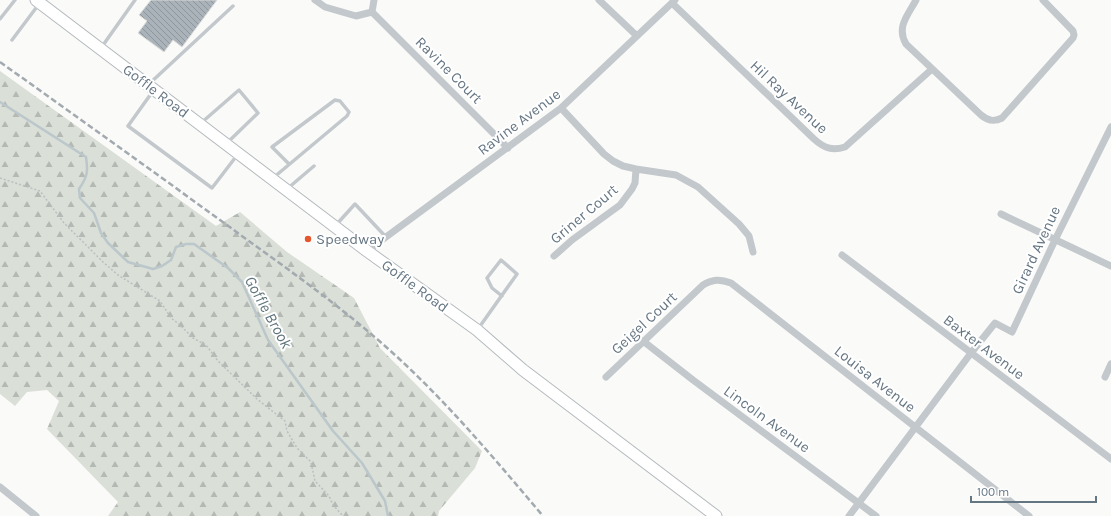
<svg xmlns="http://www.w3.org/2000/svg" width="1111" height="516" font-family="Karla,sans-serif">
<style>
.forest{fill:url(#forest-firs)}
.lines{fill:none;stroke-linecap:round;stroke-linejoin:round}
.stream{stroke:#bbc7cb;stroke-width:2.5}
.building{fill:url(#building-back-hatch);stroke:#dcdcda}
.primary-casing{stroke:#b5babe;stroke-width:13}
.path{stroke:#bbbfc2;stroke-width:1.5;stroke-dasharray:2 2;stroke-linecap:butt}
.service{stroke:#c3c8cc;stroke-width:3.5}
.minor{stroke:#c3c8cc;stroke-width:7}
.primary{stroke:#fff;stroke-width:11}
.rail{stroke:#a2aab0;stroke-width:2.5;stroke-dasharray:6 3;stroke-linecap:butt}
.poi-dot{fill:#e4572e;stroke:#fff;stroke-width:1.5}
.labels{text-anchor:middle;stroke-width:4;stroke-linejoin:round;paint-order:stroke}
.street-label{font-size:15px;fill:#657683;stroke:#fff}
.poi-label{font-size:15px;fill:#657683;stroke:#fff;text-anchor:start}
.water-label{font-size:16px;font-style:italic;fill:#60757c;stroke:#fff}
</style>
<defs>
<pattern id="forest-firs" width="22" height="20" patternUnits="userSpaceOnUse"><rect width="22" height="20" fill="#dadfd7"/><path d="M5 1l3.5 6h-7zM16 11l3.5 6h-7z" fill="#b4b9b4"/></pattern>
<pattern id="building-back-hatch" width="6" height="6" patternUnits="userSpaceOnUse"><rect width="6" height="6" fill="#aab3b9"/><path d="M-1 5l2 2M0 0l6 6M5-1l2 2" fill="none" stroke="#8e969c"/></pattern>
</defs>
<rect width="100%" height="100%" fill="#fafaf8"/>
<!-- forest -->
<path class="forest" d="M0,71L216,226L240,212L287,252L354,298L380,348L482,451L475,468L439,511L438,516H108L118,502L47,429L59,401L47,390L27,392L15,406L0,394Z"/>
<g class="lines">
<!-- stream -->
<path class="stream" d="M0,102L86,157C88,171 88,176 79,189L80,198L94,213L101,233L108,243L128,262L153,269L162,266L171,260L176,247L186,244H194L228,268L242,282L268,340L333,431L362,463L385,501L388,516"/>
</g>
<!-- building -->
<path class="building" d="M151,0H217L182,47L173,40L164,52L138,33L147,21L139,15Z"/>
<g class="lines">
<!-- primary casing -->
<g class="primary-casing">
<path id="primary" d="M36,0L367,251L477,330L523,370L716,516"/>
</g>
<!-- path -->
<path class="path" d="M0,178L40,191L64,223L103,262L118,275L160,301L171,318L179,324L193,338L206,345L218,361L257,399L285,421L287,431L297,448L311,462L315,481L329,496L333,505L343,516"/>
<!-- service -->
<path class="service" d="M0,19L15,0
M12,40L39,4
M101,48L135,0
M149,84L233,6
M153,91L128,126L212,188L238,154
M201,123L239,90L258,113L227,143
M273,178L347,116L349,112L340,101L335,100L272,147L289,164
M287,189L314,166
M336,225L355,204L386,237
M478,329L517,274L501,260L487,278L492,288L502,296"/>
<!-- minor -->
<path class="minor" d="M315,0L325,7L356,16L372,12
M599,0L637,36
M916,0C908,15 896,27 906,44L981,115C988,121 994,122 1002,118L1073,38L1074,35L1073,31L1043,0
M672,3L814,139C824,148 832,151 845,147L932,69
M372,12L508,148
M372,12L374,0
M561,108L604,154L613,161L623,166L636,169L676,175L698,187L739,224L749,236L753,252
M1001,214L1111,266
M367,251L561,108L675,0
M842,255L1111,459
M554,256L572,240L620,205L632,189L635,183L636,169
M643,341L693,380L876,516
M606,377L703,285C713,279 720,279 731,283L1029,516
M1105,377L1111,364
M0,487L36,516
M849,516L971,353L995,323L1012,332L1055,240L1111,127"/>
<!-- primary -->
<use href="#primary" class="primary"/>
<!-- rail -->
<path class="rail" d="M0,62C73,114 147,167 220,220C276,261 333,300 385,346C443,397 493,457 543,516"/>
</g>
<!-- markers -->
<circle class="poi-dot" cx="308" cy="239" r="4"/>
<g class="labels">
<!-- street labels -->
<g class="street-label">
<text transform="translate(449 70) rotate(45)" y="5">Ravine Court</text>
<text transform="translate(156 91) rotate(37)" y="5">Goffle Road</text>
<text transform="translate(789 97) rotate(43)" y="5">Hil Ray Avenue</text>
<text transform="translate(519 122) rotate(-37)" y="5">Ravine Avenue</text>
<text transform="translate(584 214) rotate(-40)" y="5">Griner Court</text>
<text transform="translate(1036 250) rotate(-65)" y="5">Girard Avenue</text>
<text transform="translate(415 286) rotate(36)" y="5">Goffle Road</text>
<text transform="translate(644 323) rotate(-43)" y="5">Geigel Court</text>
<text transform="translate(984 347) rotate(37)" y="5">Baxter Avenue</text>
<text transform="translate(875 379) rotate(38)" y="5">Louisa Avenue</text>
<text transform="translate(767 419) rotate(36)" y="5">Lincoln Avenue</text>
</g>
<!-- poi labels -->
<g class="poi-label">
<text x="316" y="244">Speedway</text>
</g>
<!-- water labels -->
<g class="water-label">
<text transform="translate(269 312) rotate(61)" y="6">Goffle Brook</text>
</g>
</g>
<!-- scale -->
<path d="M971 496v6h125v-6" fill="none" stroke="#657683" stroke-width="2"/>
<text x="977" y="496" font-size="12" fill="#657683" stroke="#ffffff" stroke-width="3" paint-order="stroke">100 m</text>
</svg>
